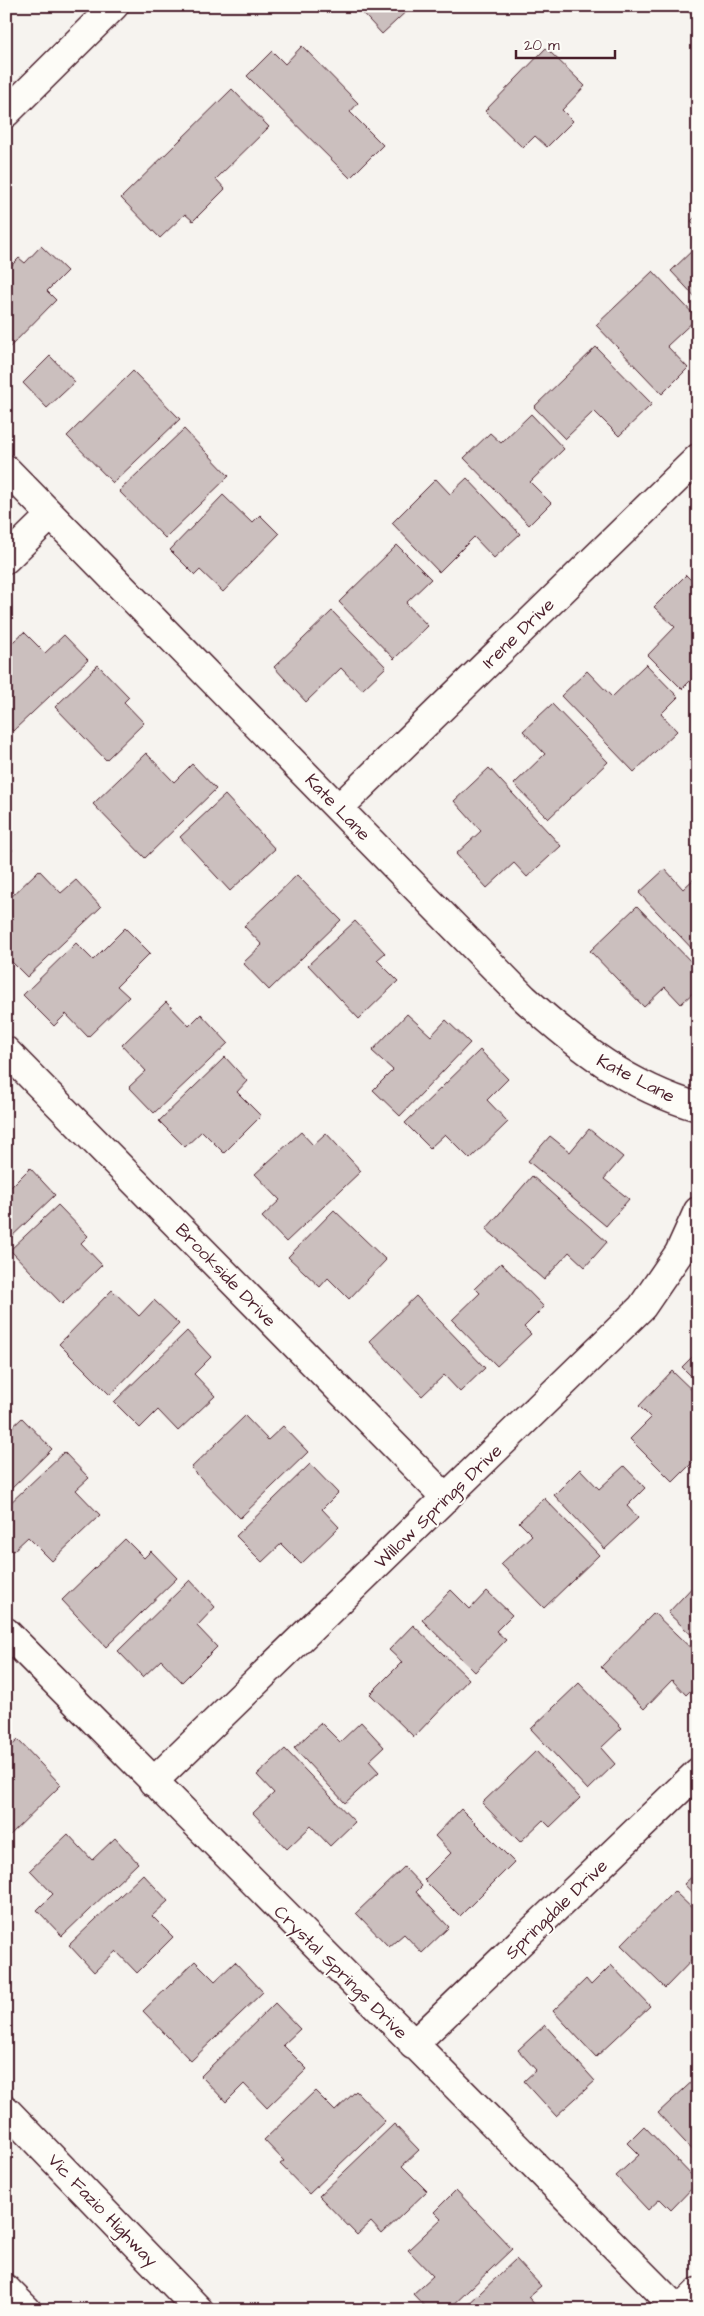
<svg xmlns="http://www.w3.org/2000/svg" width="704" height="2316" font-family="'Architects Daughter',sans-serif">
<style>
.building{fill:#cbbfbe;stroke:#4a1f2b}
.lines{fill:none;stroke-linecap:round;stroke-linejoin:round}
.minor-casing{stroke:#4a1f2b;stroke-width:31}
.tertiary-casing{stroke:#4a1f2b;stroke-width:31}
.motorway-casing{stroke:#4a1f2b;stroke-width:31}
.minor{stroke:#fdfcf7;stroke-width:28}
.tertiary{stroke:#fdfcf7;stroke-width:28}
.motorway{stroke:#fdfcf7;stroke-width:28}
.labels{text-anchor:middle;stroke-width:4;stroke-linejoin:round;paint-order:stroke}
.street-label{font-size:18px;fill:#4a1f2b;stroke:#fdfcf7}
</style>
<rect width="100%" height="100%" fill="#f6f3ef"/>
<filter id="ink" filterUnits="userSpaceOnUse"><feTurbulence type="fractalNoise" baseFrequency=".02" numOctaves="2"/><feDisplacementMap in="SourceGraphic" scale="10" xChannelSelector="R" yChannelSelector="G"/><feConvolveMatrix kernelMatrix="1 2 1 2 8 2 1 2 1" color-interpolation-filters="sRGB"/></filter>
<g filter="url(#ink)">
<!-- building -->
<path class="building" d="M356,6H412L382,34Z
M683,6H698V22Z
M302,46L358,103L350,112L383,145L350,178L247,76L272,51L285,64Z
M546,48L585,86L562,110L573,121L547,147L535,136L523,148L485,111Z
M232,89L269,127L216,179L225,189L193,221L185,214L160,238L121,198Z
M698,214V229L691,221Z
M698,245V300L671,271Z
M41,246L67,271L47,291L56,300L6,351V271L19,258L25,263Z
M653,271L697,318L667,346L688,368L662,394L596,325Z
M596,347L652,404L619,436L594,411L565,439L534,407Z
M50,356L75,382L47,408L23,383Z
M133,371L180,419L113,483L67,436Z
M531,414L564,449L530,482L551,503L529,525L464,458L490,433L501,443Z
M184,429L229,476L165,538L119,491Z
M467,478L520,534L494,558L474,537L439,572L392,523L436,479L450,494Z
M223,495L252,523L260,515L279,534L223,592L200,570L195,575L170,550Z
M397,545L431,579L406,603L428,626L394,659L339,602Z
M698,563V575L692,569Z
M686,575L698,587V673L682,689L648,655L675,627L654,607Z
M332,611L386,667L362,690L341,668L306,702L274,667Z
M24,632L45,653L64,635L88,660L13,731L6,724V692L11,687L6,682V648Z
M646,664L678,697L661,714L677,731L634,772L561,696L587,671L612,697Z
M98,665L129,697L124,702L144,723L106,760L55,707Z
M552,704L608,762L548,819L514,784L545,754L523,731Z
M146,753L174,782L192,764L216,789L145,858L93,804Z
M489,768L561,846L527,877L514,863L487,888L456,854L481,831L454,801Z
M225,795L275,849L230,891L180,837Z
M6,843L13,850L6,857Z
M665,869L683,889L698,875V955L639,893Z
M39,870L61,893L76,880L101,907L27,977L6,956V902Z
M297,875L341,920L269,990L243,963L262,945L244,926Z
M637,906L698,969V988L681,1004L665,987L644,1007L590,951Z
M355,921L385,953L377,960L398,981L359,1019L308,965Z
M125,928L150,953L117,986L129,997L88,1037L66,1014L54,1026L23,995L76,943L93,960Z
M166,1002L189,1026L201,1014L228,1043L154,1113L129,1087L146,1071L122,1045Z
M407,1014L431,1036L446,1020L470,1043L400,1116L373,1090L393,1070L372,1051Z
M480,1050L508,1079L487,1100L508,1122L470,1159L445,1134L430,1148L405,1123Z
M225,1057L247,1081L237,1092L261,1116L224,1153L202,1131L185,1147L159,1121Z
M589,1129L623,1157L604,1179L629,1199L606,1226L528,1161L550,1136L570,1152Z
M301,1132L313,1145L326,1133L361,1171L286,1242L262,1217L280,1200L255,1174Z
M30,1168L55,1195L6,1242V1182L11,1187Z
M532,1176L607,1242L585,1267L569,1252L544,1280L486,1229Z
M58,1205L88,1236L81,1243L102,1265L62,1304L10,1250Z
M334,1210L386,1260L349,1299L328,1278L320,1287L288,1257Z
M501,1263L544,1307L524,1327L531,1334L497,1366L452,1320L480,1293L475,1288Z
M112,1290L139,1316L154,1300L179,1324L110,1395L59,1344Z
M416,1296L485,1368L460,1392L444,1375L422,1396L369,1341Z
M187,1331L211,1357L194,1374L215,1396L178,1431L158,1410L140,1428L114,1402Z
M698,1351V1383L682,1367Z
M672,1371L698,1396V1457L673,1482L630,1439L651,1418L639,1406Z
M245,1416L268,1440L283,1426L308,1452L240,1518L191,1468Z
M22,1418L52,1449L6,1494V1433Z
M64,1452L89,1478L76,1490L100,1515L52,1561L28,1537L13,1551L6,1545V1507Z
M310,1464L338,1493L322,1509L339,1527L301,1564L281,1544L262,1562L236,1536Z
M624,1466L645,1488L627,1506L638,1518L605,1549L554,1495L580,1469L599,1489Z
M544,1498L599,1555L544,1608L501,1564L532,1535L519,1522Z
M125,1539L144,1558L151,1551L177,1578L106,1647L62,1600Z
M190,1580L215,1607L197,1626L217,1647L182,1682L161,1660L143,1677L118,1651Z
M698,1581V1641L668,1613Z
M451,1590L470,1609L487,1591L512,1615L496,1631L506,1640L475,1672L422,1620Z
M654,1613L698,1655V1683L686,1695L672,1680L644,1709L601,1667Z
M413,1625L469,1679L414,1737L370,1694L402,1662L389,1650Z
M579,1683L622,1728L601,1748L615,1764L588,1790L531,1729Z
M361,1722L384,1747L369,1761L379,1772L345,1803L294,1748L321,1723L340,1742Z
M6,1727L11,1732L6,1737Z
M18,1740L61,1785L6,1839V1751Z
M285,1749L355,1822L330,1846L311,1826L287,1849L253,1813L274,1793L257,1775Z
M536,1751L580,1798L550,1827L543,1820L520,1842L482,1803Z
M461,1809L514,1862L460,1916L424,1880L451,1853L435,1836Z
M68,1834L92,1860L115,1838L138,1863L62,1936L37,1910L53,1894L30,1870Z
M404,1867L422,1886L416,1892L449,1927L422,1953L404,1934L389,1947L356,1913Z
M698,1871V1899L684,1884Z
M143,1874L168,1901L152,1916L173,1937L137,1973L116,1951L94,1972L69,1945Z
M674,1891L698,1914V1954L665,1988L621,1945Z
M195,1961L215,1981L235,1962L263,1992L191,2061L143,2011Z
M611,1965L650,2006L596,2057L553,2011L586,1979L591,1985Z
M275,2003L300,2029L283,2045L307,2069L267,2108L244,2084L226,2102L201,2076Z
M545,2025L595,2081L556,2116L524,2081L536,2070L518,2050Z
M698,2076V2156L658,2113Z
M315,2091L335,2111L356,2091L385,2121L309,2194L280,2164L284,2161L264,2140Z
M394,2124L419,2150L402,2166L427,2191L382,2234L371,2222L357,2235L319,2196Z
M644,2126L698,2182L671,2210L660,2199L648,2210L616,2176L639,2155L627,2143Z
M456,2190L512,2249L448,2310H428L413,2294L433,2276L408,2250L441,2219L434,2212Z
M516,2259L541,2286L528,2297L540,2310H462Z"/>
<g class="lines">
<!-- minor casing -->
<g class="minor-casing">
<path id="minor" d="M6,469L524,998C578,1047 627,1086 698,1107
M6,559L51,515
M339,808L698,458
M6,1051L446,1498
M6,1632L678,2310
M153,1782L642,1307L679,1253L698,1211
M413,2045L698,1772
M680,2310L698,2292"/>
</g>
<!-- tertiary casing -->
<g class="tertiary-casing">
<path id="tertiary" d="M6,113L114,6"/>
</g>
<!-- motorway casing -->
<g class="motorway-casing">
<path id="motorway" d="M6,2110L199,2310
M6,2289L27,2310"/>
</g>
<!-- minor -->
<use href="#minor" class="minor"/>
<!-- tertiary -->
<use href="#tertiary" class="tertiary"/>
<!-- motorway -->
<use href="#motorway" class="motorway"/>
</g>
</g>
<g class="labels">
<!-- street labels -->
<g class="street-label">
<text transform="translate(518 633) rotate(-44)" y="6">Irene Drive</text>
<text transform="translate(338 807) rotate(46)" y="6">Kate Lane</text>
<text transform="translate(636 1078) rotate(27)" y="6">Kate Lane</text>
<text transform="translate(226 1275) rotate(46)" y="6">Brookside Drive</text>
<text transform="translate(438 1506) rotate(-44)" y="6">Willow Springs Drive</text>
<text transform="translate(556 1909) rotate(-44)" y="6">Springdale Drive</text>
<text transform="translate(341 1972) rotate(45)" y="6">Crystal Springs Drive</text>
<text transform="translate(103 2210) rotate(46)" y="6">Vic Fazio Highway</text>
</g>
</g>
<!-- margin -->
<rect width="704" height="2316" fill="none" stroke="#fdfcf7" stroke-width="25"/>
<rect x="12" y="12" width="679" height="2291" fill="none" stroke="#4a1f2b" stroke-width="2" filter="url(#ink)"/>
<!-- scale -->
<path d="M516 50v8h99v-8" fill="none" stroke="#4a1f2b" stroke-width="2.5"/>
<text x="524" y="50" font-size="15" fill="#4a1f2b" stroke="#fdfcf7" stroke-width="4" paint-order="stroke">20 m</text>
</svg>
